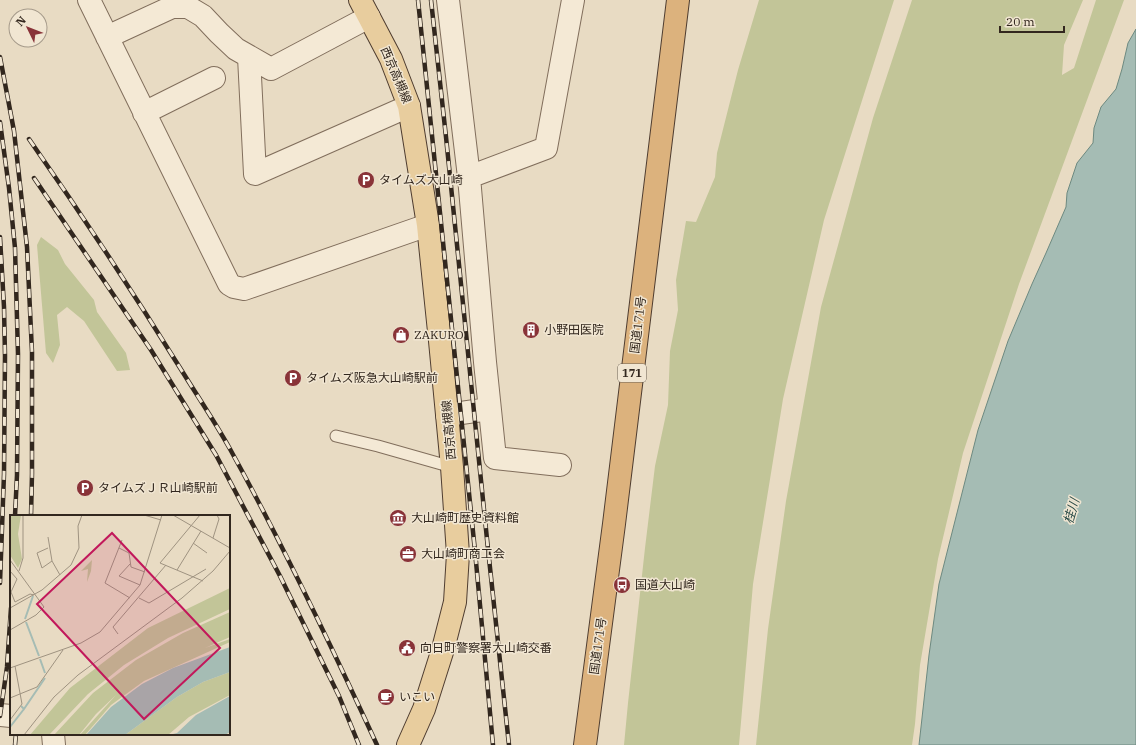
<svg xmlns="http://www.w3.org/2000/svg" width="1136" height="745" font-family="'IBM Plex Serif','Noto Sans JP',serif">
<style>
.green{fill:#c2c598}
.water{fill:#a5bcb4;stroke:#6d8980}
.lines{fill:none;stroke-linecap:round;stroke-linejoin:round}
.service-casing{stroke:#816e5c;stroke-width:13}
.minor-casing{stroke:#816e5c;stroke-width:24}
.primary-casing{stroke:#4f3d30;stroke-width:24}
.trunk-casing{stroke:#4f3d30;stroke-width:24}
.service{stroke:#f4e9d5;stroke-width:11}
.minor{stroke:#f4e9d5;stroke-width:22}
.primary{stroke:#e8cd9e;stroke-width:22}
.trunk{stroke:#dcb27d;stroke-width:22}
.rail-casing{stroke:#32271e;stroke-width:4.5}
.rail{stroke:#f1e6d2;stroke-width:3;stroke-dasharray:9;stroke-linecap:butt}
.labels{text-anchor:middle;stroke-width:3;stroke-linejoin:round;paint-order:stroke}
.shield{fill:#f1e6d2;stroke:#6b6054;stroke-width:1}
.shield-label{font-size:11px;font-weight:bold;fill:#32271e}
.street-label{font-size:12px;fill:#32271e;stroke:#f1e6d2}
.poi-label{font-size:12px;fill:#32271e;stroke:#f1e6d2;text-anchor:start}
.water-label{font-size:13px;font-style:italic;fill:#2f504c;stroke:#f1e6d2}
.inset-river{fill:none;stroke:#a5bcb4;stroke-width:2}
.inset-road{fill:none;stroke:#9f9381;stroke-width:1}
.view{fill:#c2185b;fill-opacity:0.15;stroke:#c2185b;stroke-width:2}
.inset-edge{fill:none;stroke:#32271e;stroke-width:2}
</style>
<rect width="100%" height="100%" fill="#e8dbc3"/>
<!-- green -->
<path class="green" d="M759,0H894L824,220L783,399L753,584L739,745H624L628,703L645,548L655,466L668,405L670,351L678,310L676,280L686,221L696,222L715,177L717,153L738,70Z
M912,0H1083L1064,45L1062,75L1074,68L1096,0H1124L1019,284L963,453L938,559L920,665L915,724L912,745H756L768,629L786,501L821,307L873,118Z
M41,237L58,250L65,264L94,300L97,312L126,353L130,370L117,371L84,321L67,307L57,315L60,345L53,363L46,353L37,245Z"/>
<!-- water -->
<path class="water" d="M1136,29V745H919L929,655L939,584L978,430L1008,341L1032,284L1046,253L1066,207L1067,193L1077,163L1093,143L1094,128L1101,107L1116,89L1122,69L1128,43Z"/>
<g class="lines">
<!-- service casing -->
<g class="service-casing">
<path id="service" d="M336,436L378,446L452,467"/>
</g>
<!-- minor casing -->
<g class="minor-casing">
<path id="minor" d="M89,0L229,284L234,287L244,289L428,225
M448,0L469,177L485,362L495,458L560,465
M107,37L172,7H188L203,16L219,33L236,49L271,69L369,17
M249,57L255,174L409,106
M144,113L214,78
M469,177L546,148L573,0
M447,415L489,409
M0,715L11,716
M53,734L54,745"/>
</g>
<!-- primary casing -->
<g class="primary-casing">
<path id="primary" d="M360,0L391,59L409,106L428,225L440,341L452,467L458,554L455,602L443,649L424,709L408,745"/>
</g>
<!-- trunk casing -->
<g class="trunk-casing">
<path id="trunk" d="M585,745L614,524L678,0"/>
</g>
<!-- service -->
<use href="#service" class="service"/>
<!-- minor -->
<use href="#minor" class="minor"/>
<!-- primary -->
<use href="#primary" class="primary"/>
<!-- trunk -->
<use href="#trunk" class="trunk"/>
<!-- rail casing -->
<g class="rail-casing">
<path id="rail" d="M418,0L475,551L493,745
M431,0L446,137L488,549L509,745
M0,57L14,131L27,247L32,352V474L31,516
M0,122L9,188L15,248L18,354L17,475L15,516
M29,139C82,215 133,292 182,371C198,397 215,422 230,449C283,545 331,645 377,745
M34,178L151,350L216,455L280,576L339,696L359,745
M0,237L4,307L5,356L4,474L0,583
M0,716L7,667L11,608
M15,745L16,734"/>
</g>
<!-- rail -->
<use href="#rail" class="rail"/>
</g>
<!-- icons -->
<defs>
<g id="parking-disc" transform="scale(0.9)"><circle r="9.5" fill="#893338" stroke="#f1e6d2"/><path d="M-3.5-5.5H1a3.5 3.5 0 0 1 0 7H-1V5.5H-3.5ZM-1-3.4V-.6H.8a1.4 1.4 0 0 0 0-2.8Z" fill="#fff"/></g>
<g id="building-disc" transform="scale(0.9)"><circle r="9.5" fill="#893338" stroke="#f1e6d2"/><path d="M-4-6H4V6H1V3H-1V6H-4ZM-2.5-4.3h1.7v1.8h-1.7ZM.8-4.3h1.7v1.8H.8ZM-2.5-1h1.7V.8h-1.7ZM.8-1h1.7V.8H.8Z" fill="#fff"/></g>
<g id="shop-disc" transform="scale(0.9)"><circle r="9.5" fill="#893338" stroke="#f1e6d2"/><path d="M-5-2.5h2.3a2.7 3.5 0 0 1 5.4 0H5L5.5 6h-11ZM-1.5-2.5h3a1.5 2.3 0 0 0-3 0Z" fill="#fff"/></g>
<g id="museum-disc" transform="scale(0.9)"><circle r="9.5" fill="#893338" stroke="#f1e6d2"/><path d="M0-6L6-3V-2H-6V-3ZM-5-1h2V3h-2ZM-1-1h2V3h-2ZM3-1h2V3H3ZM-6 4H6V6H-6Z" fill="#fff"/></g>
<g id="office-disc" transform="scale(0.9)"><circle r="9.5" fill="#893338" stroke="#f1e6d2"/><path d="M-6-3h4V-5.5h4V-3h4V5H-6ZM-1-4.5V-3h2v-1.5ZM-6 0V1H6V0Z" fill="#fff"/></g>
<g id="bus-disc" transform="scale(0.9)"><circle r="9.5" fill="#893338" stroke="#f1e6d2"/><path d="M-5-6H5V4H4V6H2V4H-2V6H-4V4H-5ZM-3.5-4V0h7V-4ZM-3.5 1.2v1.5H-2V1.2ZM2 1.2v1.5H3.5V1.2Z" fill="#fff"/></g>
<g id="civic-disc" transform="scale(0.9)"><circle r="9.5" fill="#893338" stroke="#f1e6d2"/><path d="M-.6-6.5H3V-4.5H.6V-3L4-1V1h2V6H-6V1h2V-1L-.6-3ZM-1.2 2.5V6h2.4V2.5Z" fill="#fff"/></g>
<g id="cafe-disc" transform="scale(0.9)"><circle r="9.5" fill="#893338" stroke="#f1e6d2"/><path d="M-5.5-4.5H6V0H3Q3 3.5 0 3.5H-2.5Q-5.5 3.5-5.5 0ZM3-3.2v2h1.7v-2ZM-6 4.5H4V6H-6Z" fill="#fff"/></g>
</defs>
<g fill-rule="evenodd">
<use href="#parking-disc" x="366" y="180"/>
<use href="#building-disc" x="531" y="330"/>
<use href="#shop-disc" x="401" y="335"/>
<use href="#parking-disc" x="293" y="378"/>
<use href="#parking-disc" x="85" y="488"/>
<use href="#museum-disc" x="398" y="518"/>
<use href="#office-disc" x="408" y="554"/>
<use href="#bus-disc" x="622" y="585"/>
<use href="#civic-disc" x="407" y="648"/>
<use href="#cafe-disc" x="386" y="697"/>
</g>
<g class="labels">
<!-- shield labels -->
<rect class="shield" x="618" y="364" width="28" height="18" rx="3"/>
<g class="shield-label">
<text x="632" y="377">171</text>
</g>
<!-- street labels -->
<g class="street-label">
<text transform="translate(396 75) rotate(67)" y="4">西京高槻線</text>
<text transform="translate(638 325) rotate(-83)" y="4">国道171号</text>
<text transform="translate(449 430) rotate(-95)" y="4">西京高槻線</text>
<text transform="translate(598 646) rotate(-82)" y="4">国道171号</text>
</g>
<!-- poi labels -->
<g class="poi-label">
<text x="379" y="184">タイムズ大山崎</text>
<text x="544" y="334">小野田医院</text>
<text x="414" y="339">ZAKURO</text>
<text x="306" y="382">タイムズ阪急大山崎駅前</text>
<text x="98" y="492">タイムズＪＲ山崎駅前</text>
<text x="411" y="522">大山崎町歴史資料館</text>
<text x="421" y="558">大山崎町商工会</text>
<text x="635" y="589">国道大山崎</text>
<text x="420" y="652">向日町警察署大山崎交番</text>
<text x="399" y="701">いこい</text>
</g>
<!-- water labels -->
<g class="water-label">
<text transform="translate(1071 511) rotate(-74)" y="5">桂川</text>
</g>
</g>
<!-- overview -->
<g transform="translate(10 515)">
<rect width="220" height="220" fill="#e8dbc3"/>
<path d="M0,0H11L8,19L12,44L8,53L0,40ZM82,45L81,56L77,67L78,54L71,56ZM220,73V94L158,123L114,150L78,179L39,220H20L60,173L138,113ZM220,97V122L195,133L220,124V127L134,166L101,190L75,220H70L106,180L86,199L69,220H44L83,178L126,145L173,118ZM220,157V180L179,202L158,220H115L167,182L193,167Z" fill="#c2c598"/>
<path d="M220,132V157L193,167L167,182L115,220H76L101,192L132,169L163,153ZM220,181V217L215,220H159L167,218L186,200Z" fill="#a5bcb4"/>
<path class="inset-river" d="M15,104L23,81M16,107L29,141M30,144L35,158M11,191L14,194L35,163M0,212L14,194"/>
<path class="inset-road" d="M134,0L151,5M163,0L220,33M190,0L150,48L193,66M38,22L42,46L50,60M203,23L209,4L207,0M112,25L95,68L120,83M183,28L197,38M38,33L27,38L32,53L42,46M109,33L119,38L121,52L135,57M0,45L34,92L26,100L0,115M120,49L109,61L130,70M167,55L191,16M0,56L7,64L1,77L5,87L20,79L24,80M9,56L13,43V0M129,83L139,88L196,54M0,93L32,75L61,50L69,33L68,11L72,0M108,119L103,112L156,50M0,153L71,128L90,117L130,70L152,0M0,183L27,172L53,135M0,205L12,189L5,151M14,220L44,182L68,160L172,83L203,56L220,36"/>
<path class="view" d="M102,18L210,133L134,204L27,89Z"/>
<rect width="220" height="220" class="inset-edge"/>
</g>
<!-- north arrow -->
<g transform="translate(28 28) rotate(313)"><circle r="19" fill="#f1e6d2" stroke="#a59a8a"/>
<path d="M0-3L7 15L0 10L-7 15Z" fill="#893338"/>
<text y="-6" font-size="11" font-weight="bold" text-anchor="middle" fill="#32271e">N</text>
</g>
<!-- scale -->
<path d="M1000 26v6h64v-6" fill="none" stroke="#32271e" stroke-width="2"/>
<text x="1006" y="26" font-size="12" fill="#32271e" stroke="#f1e6d2" stroke-width="3" paint-order="stroke">20 m</text>
</svg>
